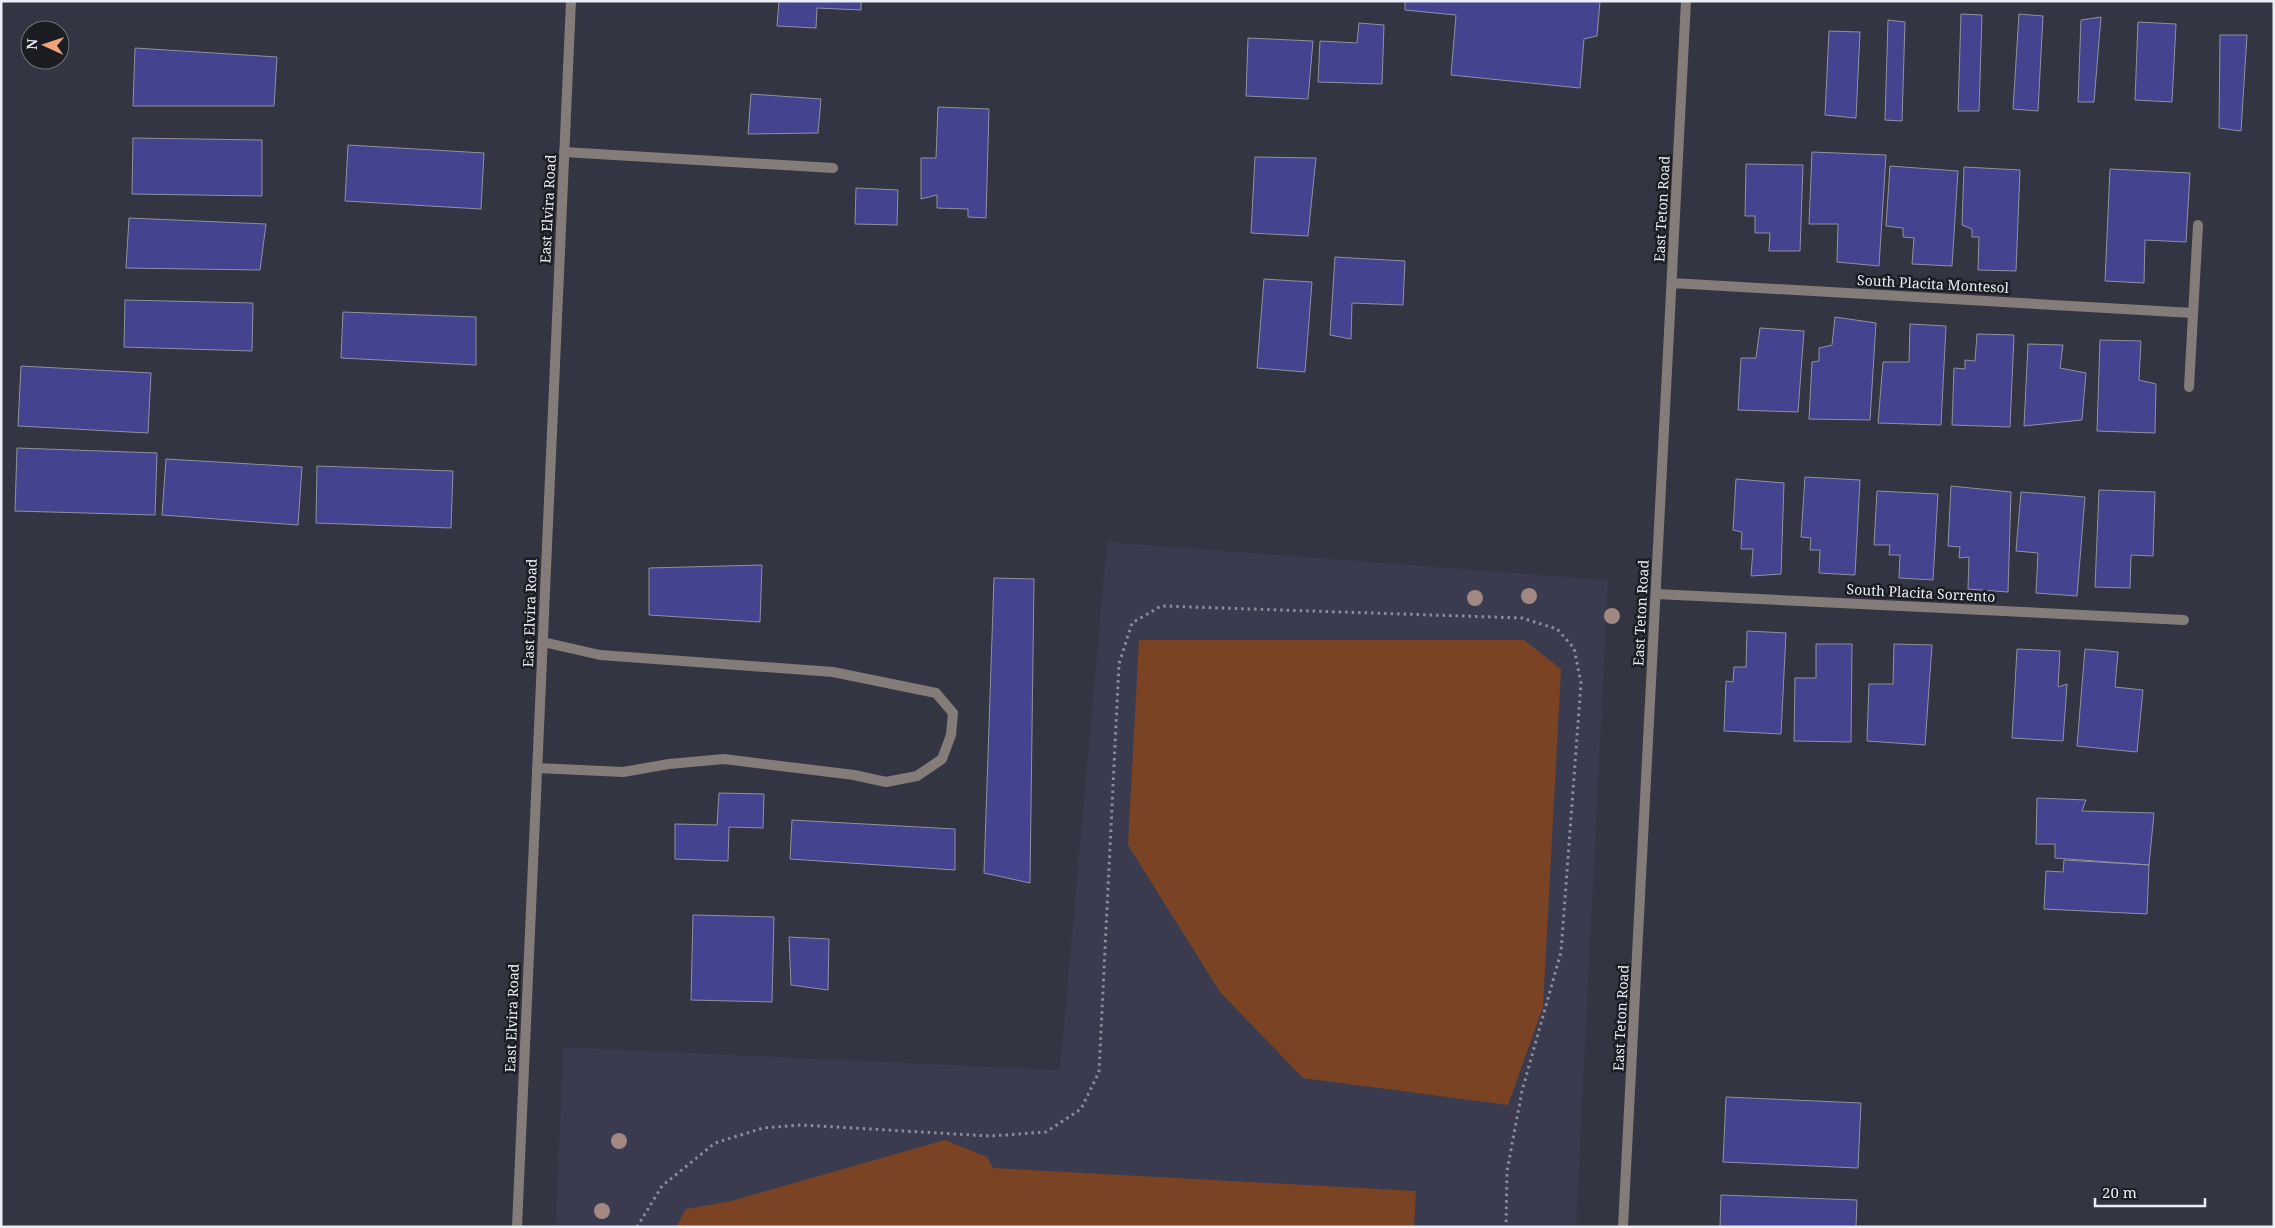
<svg xmlns="http://www.w3.org/2000/svg" width="2275" height="1228" font-family="'Noto Serif',serif">
<style>
.built{fill:#3a3b4f}
.green{fill:#7a4424}
.building{fill:#444390;stroke:#8f91a1}
.lines{fill:none;stroke-linecap:round;stroke-linejoin:round}
.path{stroke:#8b8d98;stroke-width:3;stroke-dasharray:2.5 4;stroke-linecap:butt}
.service{stroke:#837c78;stroke-width:10}
.minor{stroke:#837c78;stroke-width:10}
.tree{fill:#a18981}
.labels{text-anchor:middle;stroke-width:5;stroke-linejoin:round;paint-order:stroke}
.street-label{font-size:14px;fill:#eceef7;stroke:#1c1d23}
</style>
<rect width="100%" height="100%" fill="#333542"/>
<!-- built -->
<path class="built" d="M1107,542L1608,580L1576,1227H556L563,1047L1060,1070Z"/>
<!-- green -->
<path class="green" d="M1139,640H1524L1561,669L1543,1007L1508,1105L1303,1078L1220,992L1128,845Z
M945,1140L987,1157L993,1168L1416,1191L1414,1227H676L686,1209L731,1201Z"/>
<!-- building -->
<path class="building" d="M779,1H861V10L817,8L816,28L777,26Z
M1405,1H1600L1597,36L1584,39L1580,88L1451,75L1456,15L1405,10Z
M1961,14L1982,15L1979,111H1958Z
M2019,14L2043,16L2038,111L2013,109Z
M2101,17L2094,102H2078L2081,20Z
M1888,20L1905,22L1902,121L1885,120Z
M2138,22L2176,24L2172,102L2135,100Z
M1359,23L1384,25L1382,84L1318,82L1320,41L1357,43Z
M1829,31L1860,32L1856,118L1825,115Z
M2220,35H2247L2241,131L2219,128Z
M1248,38L1313,41L1308,99L1246,96Z
M135,48L277,57L274,106H133Z
M751,94L821,99L818,133L748,134Z
M938,107L989,109L986,218L968,217V209L937,208V195L921,199V158H936Z
M133,138L262,140V196L132,194Z
M348,145L484,153L481,209L345,201Z
M1812,152L1886,155L1879,266L1837,262L1838,224H1809Z
M1255,157L1316,158L1308,236L1251,233Z
M1746,164L1803,165L1800,251H1769L1770,233H1755V216H1745Z
M1890,166L1958,171L1952,266L1912,264L1914,238L1903,237V228L1886,226Z
M1964,167L2020,170L2016,271L1978,270L1979,237H1972V229L1962,225Z
M2110,169L2190,173L2186,242L2145,240L2144,283L2105,281Z
M856,188L898,190L897,225L855,224Z
M129,218L266,224L260,270L126,268Z
M1335,257L1405,261L1403,305L1352,303L1351,339L1330,335Z
M1264,279L1312,282L1305,372L1257,368Z
M125,300L253,303L252,351L124,347Z
M343,312L476,317V365L341,358Z
M1835,317L1876,323L1870,420L1809,419L1812,362L1819,361V348L1832,345Z
M1910,324L1946,326L1941,425L1878,423L1883,362H1909Z
M1760,328L1804,331L1798,412L1738,410L1741,358H1756Z
M1977,334L2014,335L2010,427L1952,425L1954,368L1965,369V360L1975,361Z
M2100,340L2141,341L2139,380L2156,384L2155,433L2097,431Z
M2028,344L2063,345L2060,368L2086,373L2082,420L2024,426Z
M21,366L151,373L148,433L18,426Z
M17,448L157,453L155,515L15,511Z
M166,459L302,467L298,525L162,515Z
M317,466L453,471L451,528L316,523Z
M1805,477L1860,480L1855,575L1819,573L1820,550H1810L1811,538L1801,537Z
M1736,479L1784,483L1781,574L1751,576L1753,549H1741L1742,532L1733,530Z
M1951,486L2011,492L2008,592L1968,589L1969,557L1959,558L1960,547L1948,546Z
M2099,490L2155,492L2153,556L2131,555L2130,588L2095,587Z
M1877,491L1938,494L1933,580L1899,578L1900,555H1889L1890,545H1874Z
M2021,492L2085,497L2077,596L2036,593L2038,553L2016,551Z
M762,565L760,622L649,615V568Z
M994,578L1034,579L1030,883L984,873Z
M1747,631L1786,633L1781,734L1724,731L1726,681L1733,682L1734,667H1746Z
M1816,644H1852L1851,742L1794,741L1795,678H1816Z
M1894,644L1932,645L1925,745L1867,741L1869,684H1893Z
M2017,649L2060,651L2058,687L2067,684L2063,741L2012,738Z
M2085,649L2118,652L2115,687L2143,690L2137,752L2077,746Z
M719,793L764,794L763,828L729,827L728,861L675,859V824L717,825Z
M2037,798L2086,800L2082,811L2154,813L2149,865L2055,858V844H2036Z
M792,820L955,829V870L790,859Z
M2064,860L2149,865L2147,914L2044,909L2046,871L2063,872Z
M693,915L774,917L772,1002L691,1000Z
M789,937L829,939L828,990L791,985Z
M1726,1097L1861,1103L1858,1168L1723,1162Z
M1721,1195L1857,1200L1856,1227H1720Z"/>
<g class="lines">
<!-- path -->
<path class="path" d="M637,1227L662,1186L715,1143L763,1128L801,1125L990,1136L1046,1132L1081,1109L1099,1072L1119,664L1132,623L1161,606L1522,618L1557,629L1574,648L1581,683L1561,952L1522,1091L1507,1171L1506,1227"/>
<!-- service -->
<path class="service" d="M564,152L833,168
M2189,387L2198,225
M537,768L623,772L669,764L724,759L854,775L886,782L917,776L942,759L951,735L953,713L936,693L833,672L600,655L543,642"/>
<!-- minor -->
<path class="minor" d="M1672,283L2193,313
M1656,594L2184,620
M517,1227L571,1
M1623,1227L1686,1"/>
</g>
<!-- trees -->
<g class="tree">
<circle cx="1529" cy="596" r="8"/>
<circle cx="1475" cy="598" r="8"/>
<circle cx="1612" cy="616" r="8"/>
<circle cx="619" cy="1141" r="8"/>
<circle cx="602" cy="1211" r="8"/>
</g>
<g class="labels">
<!-- street labels -->
<g class="street-label">
<text transform="translate(548 209) rotate(-87)" y="5">East Elvira Road</text>
<text transform="translate(1662 209) rotate(-87)" y="5">East Teton Road</text>
<text transform="translate(1933 284) rotate(3)" y="5">South Placita Montesol</text>
<text transform="translate(1921 593) rotate(3)" y="5">South Placita Sorrento</text>
<text transform="translate(530 613) rotate(-88)" y="5">East Elvira Road</text>
<text transform="translate(1641 613) rotate(-87)" y="5">East Teton Road</text>
<text transform="translate(512 1018) rotate(-88)" y="5">East Elvira Road</text>
<text transform="translate(1621 1018) rotate(-87)" y="5">East Teton Road</text>
</g>
</g>
<!-- border -->
<rect width="2275" height="1228" fill="none" stroke="#eceef7" stroke-width="5"/>
<!-- north arrow -->
<g transform="translate(45 45) rotate(273)"><circle r="24" fill="#1c1d23" stroke="#6f7178"/>
<path d="M0-4L9 19L0 12L-9 19Z" fill="#f0a278"/>
<text y="-8" font-size="14" font-weight="bold" text-anchor="middle" fill="#eceef7">N</text>
</g>
<!-- scale -->
<path d="M2095 1198v8h110v-8" fill="none" stroke="#eceef7" stroke-width="2.5"/>
<text x="2102" y="1198" font-size="15" fill="#eceef7" stroke="#1c1d23" stroke-width="4" paint-order="stroke">20 m</text>
</svg>
